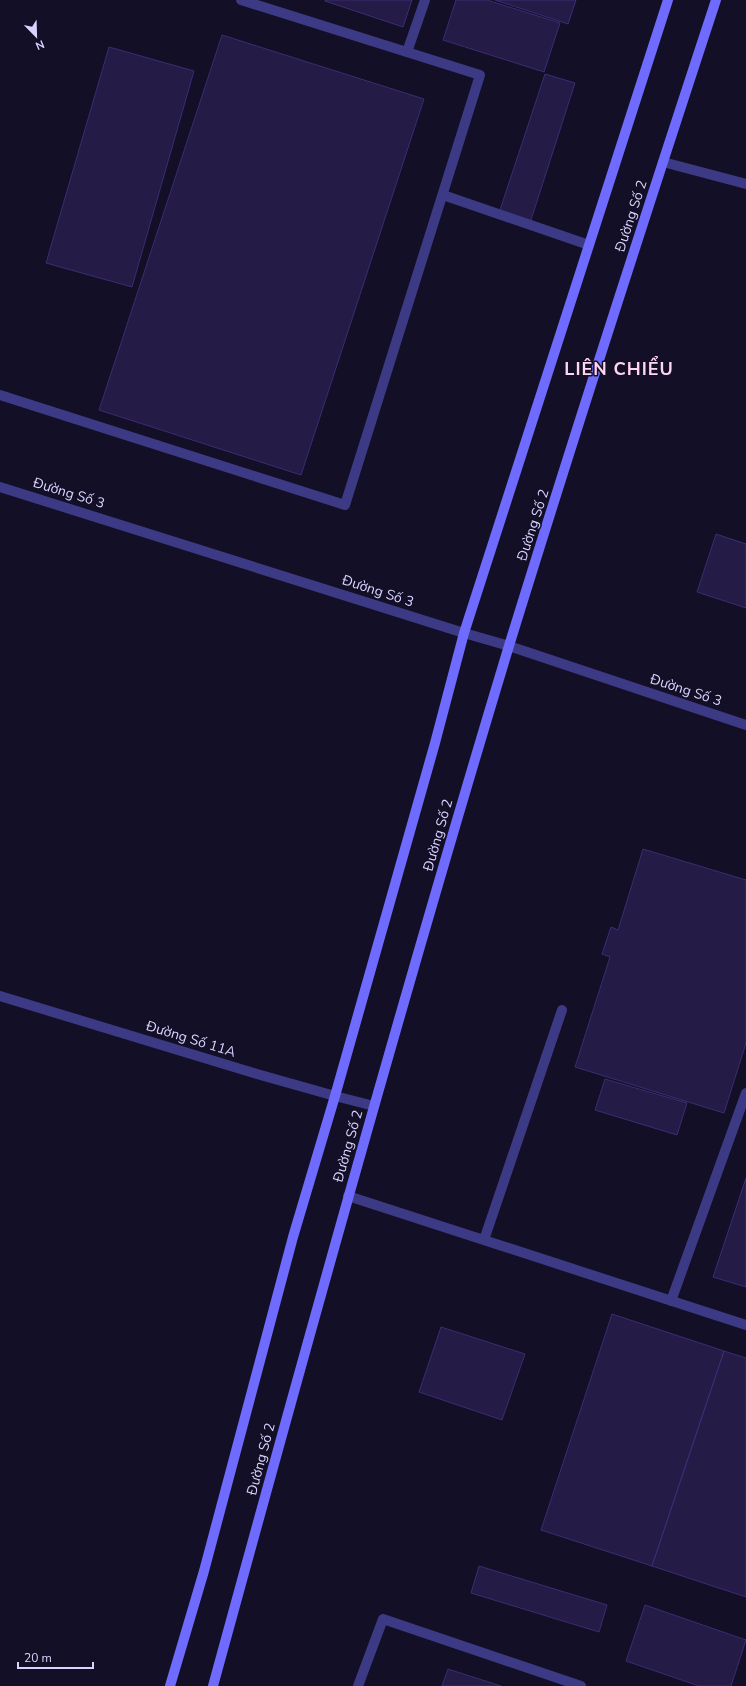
<svg xmlns="http://www.w3.org/2000/svg" width="746" height="1686" font-family="'Nunito Sans',sans-serif">
<rect width="100%" height="100%" fill="#130f26"/>
<path fill="#241b47" stroke="#3b2d73" d="M325,0H412L403,27L325,1Z
M456,0H487L560,23L544,72L443,40Z
M495,0H576L568,24Z
M222,35L424,99L301,475L99,410Z
M109,47L194,71L132,287L46,263Z
M545,74L575,83L530,223L499,213Z
M716,534L746,544V608L697,592Z
M643,849L746,880V1043L724,1113L575,1067L610,957L602,954L611,927L618,930Z
M605,1079L687,1103L677,1135L595,1110Z
M746,1178V1287L713,1277Z
M612,1314L724,1351L652,1566L541,1530Z
M441,1327L525,1354L502,1420L419,1392Z
M724,1351L746,1358V1597L652,1566Z
M479,1566L607,1605L599,1632L471,1593Z
M645,1605L746,1640L731,1686H699L626,1661Z
M448,1669L501,1686H442Z"/>
<g fill="none" stroke-linecap="round" stroke-linejoin="round">
<path stroke="#3d3a85" stroke-width="10" d="M407,52L425,0
M663,162L746,184
M443,195L589,245
M0,395L345,505L480,75L241,0
M0,996L257,1074L335,1096L374,1106
M348,1196L746,1325
M484,1240L562,1010
M671,1301L746,1093
M358,1686L383,1619L581,1686"/>
<path stroke="#3d3a85" stroke-width="10" d="M0,487L464,633L509,646L746,725"/>
<path stroke="#6f6bff" stroke-width="10" d="M170,1686L204,1571L293,1237L335,1096L435,743L464,633L668,0
M213,1686C308,1339 404,993 508,649C575,432 645,216 716,0"/>
</g>
<g text-anchor="middle" dominant-baseline="central" stroke-width="3" stroke-linejoin="round" paint-order="stroke">
<g font-size="14" fill="#d9d4ff" stroke="#130f26">
<text transform="translate(631 216) rotate(-72)">Đường Số 2</text>
<text transform="translate(69 493) rotate(17)">Đường Số 3</text>
<text transform="translate(533 525) rotate(-72)">Đường Số 2</text>
<text transform="translate(378 591) rotate(18)">Đường Số 3</text>
<text transform="translate(686 690) rotate(18)">Đường Số 3</text>
<text transform="translate(438 835) rotate(-74)">Đường Số 2</text>
<text transform="translate(191 1039) rotate(17)">Đường Số 11A</text>
<text transform="translate(348 1146) rotate(-74)">Đường Số 2</text>
<text transform="translate(261 1459) rotate(-75)">Đường Số 2</text>
</g>
<g font-size="18" font-weight="bold" letter-spacing="1" fill="#ffd6f0" stroke="#130f26">
<text x="619" y="369">LIÊN CHIỂU</text>
</g>
</g>
<g transform="translate(36 36) rotate(157)" stroke="#130f26" stroke-width="3" paint-order="stroke">
<path d="M0-3L7 15L0 10L-7 15Z" fill="#d9d4ff"/>
<text y="-6" font-size="11" font-weight="bold" text-anchor="middle" fill="#d9d4ff">N</text>
</g>
<path d="M18 1662v6h75v-6" fill="none" stroke="#d9d4ff" stroke-width="2"/>
<text x="24" y="1662" font-size="12" fill="#d9d4ff" stroke="#130f26" stroke-width="3" paint-order="stroke">20 m</text>
</svg>
